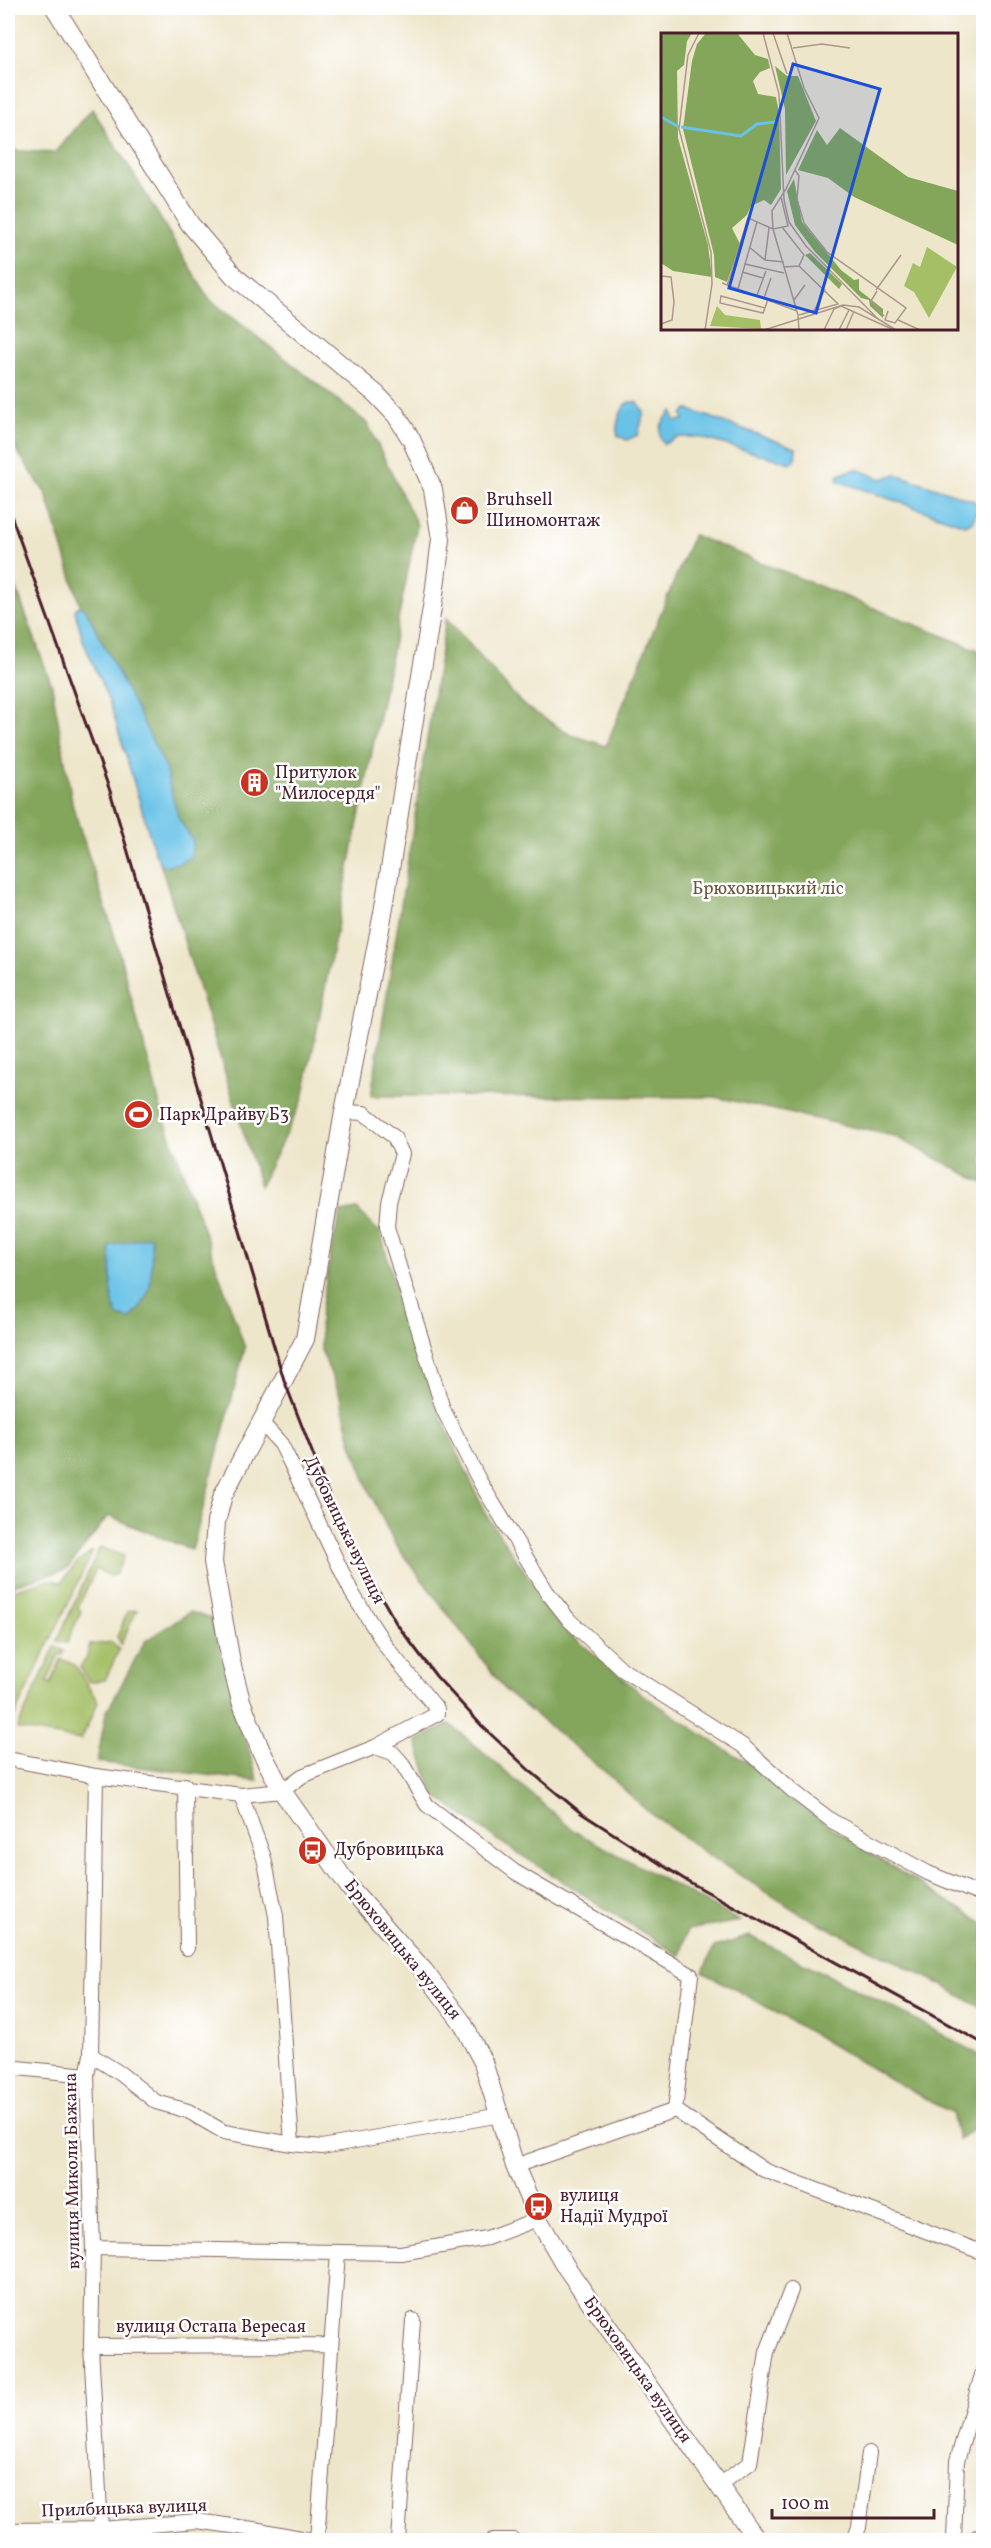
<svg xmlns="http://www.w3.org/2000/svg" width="991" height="2548" font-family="Vollkorn,serif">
<rect width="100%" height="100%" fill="#fff"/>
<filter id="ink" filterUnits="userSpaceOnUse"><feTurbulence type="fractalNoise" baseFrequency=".0167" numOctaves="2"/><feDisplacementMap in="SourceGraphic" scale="12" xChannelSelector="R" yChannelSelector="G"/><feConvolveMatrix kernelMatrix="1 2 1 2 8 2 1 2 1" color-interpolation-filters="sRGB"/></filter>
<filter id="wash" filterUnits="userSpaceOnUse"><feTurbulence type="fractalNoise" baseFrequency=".008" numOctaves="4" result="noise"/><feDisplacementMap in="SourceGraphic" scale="24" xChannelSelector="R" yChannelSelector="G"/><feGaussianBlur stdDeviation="1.35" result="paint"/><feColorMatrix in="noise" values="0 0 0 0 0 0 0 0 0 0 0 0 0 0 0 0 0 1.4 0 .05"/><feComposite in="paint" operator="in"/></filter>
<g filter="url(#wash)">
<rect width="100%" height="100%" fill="#eee6cb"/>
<path fill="#a4bf66" stroke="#776f48" stroke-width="1.5" d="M100,1547L124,1556L116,1574L111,1576L96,1569L78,1607L81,1611L67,1643L57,1641Z
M93,1551L11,1723L8,1725V1602L16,1589L48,1580L62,1582L75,1565Z
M137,1610L121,1644L117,1637L128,1611Z
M112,1642L119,1650L105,1680L89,1682L80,1667L86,1659L90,1645Z
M55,1647L64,1651L62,1655L59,1654L47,1682L51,1684L61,1659L75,1665L98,1702L81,1740L17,1729Z"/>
<path fill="#83a65b" stroke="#666243" stroke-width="1.5" d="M92,109L133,173L209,299L367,423L417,525L303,1099L260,1186L46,494L8,437V150L55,153Z
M693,535L983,652V1183L894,1136L715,1097L371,1096L446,618L523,705L569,734L606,746Z
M8,566L52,686L73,807L115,937L161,1109L245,1348L192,1550L108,1516L66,1570L16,1584L8,1593Z
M357,1209L381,1234L395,1286L432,1396L486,1515L565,1630L642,1694L724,1749L776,1778L790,1798L865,1850L983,1923V2009L940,1984L801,1914L708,1855L646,1810L603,1770L506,1691L395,1544L370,1493L352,1444L339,1393L321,1350L320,1317L332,1245L341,1212Z
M190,1612L211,1618L258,1781L97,1762L106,1713L145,1641Z
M450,1724L574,1831L740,1921L687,1930L680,1956L502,1843L434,1795L416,1741Z
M750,1936L905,2014L983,2057V2126L980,2125L958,2139L952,2113C867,2069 788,2016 703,1972L714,1947Z"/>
<path fill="#69c3e7" stroke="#5a7189" stroke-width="1.5" d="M629,402H637L644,412L638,435L627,440L618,436C615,426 620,408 629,402Z
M687,409L796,448L795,461L791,463L698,437H677L664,444C654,431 663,421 672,411L675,421L684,420L682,414Z
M856,469L882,479L896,474L983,504V513L976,514L972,522L965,525L838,481V475Z
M77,607H82L87,612L164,764L178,817L193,841L191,857L181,863L162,866L155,853L111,706L84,643L75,611Z
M151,1236C151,1270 157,1294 130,1319L118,1316L112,1300L110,1246Z"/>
</g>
<g filter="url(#ink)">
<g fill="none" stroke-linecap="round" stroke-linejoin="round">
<defs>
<path id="street" d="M344,1112L364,1113L394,1137L402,1154L389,1202L387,1227L443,1409L480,1482L547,1592L569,1620L623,1670L743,1746L793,1791L832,1821L928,1873L984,1896
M375,1747L393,1753L401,1762L427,1805L515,1872L691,1975L675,2110
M8,1759L96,1776L241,1795L282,1791L302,1776L375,1747L437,1714V1709L387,1648L352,1593L290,1462L281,1444L261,1422
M96,1776L91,2055L87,2075L93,2248L91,2346L101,2529
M185,1785L187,1948
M241,1795L264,1858L276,1916L292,2144
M91,2055L121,2074L156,2102L188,2111L224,2132L292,2144L322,2147L500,2115
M8,2067L87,2075
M515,2166L675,2110L764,2170L984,2253
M93,2248L401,2253L487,2238L538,2219
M91,2346L331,2345
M718,2485L750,2463L767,2352L791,2290
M8,2530L101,2529L197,2521L260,2530L312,2540
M317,2540L338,2253
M398,2540L413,2320
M493,2540H513
M854,2540L859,2527L869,2453
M954,2540L957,2461L984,2368
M972,2540L984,2533"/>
<path id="secondary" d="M55,8L190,224L234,276L376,394L396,415L411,439L433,489L441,539L434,595L383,913L344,1112L305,1339L223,1495L216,1522L213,1562L231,1662L241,1701L261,1751L282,1791L350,1888L424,1971L462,2022L483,2062L515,2166L538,2219L566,2267L757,2540"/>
</defs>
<use href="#street" stroke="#836563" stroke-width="16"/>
<use href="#secondary" stroke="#836563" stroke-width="20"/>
<use href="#street" stroke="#fff" stroke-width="14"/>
<use href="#secondary" stroke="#fff" stroke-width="18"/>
<path stroke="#4a1f2b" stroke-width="3" d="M8,507L110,791L284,1380L339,1521L396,1623L436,1676L482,1726L530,1771L581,1813L684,1879L984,2044"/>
</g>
</g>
<defs>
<symbol id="shop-disc" viewBox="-11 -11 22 22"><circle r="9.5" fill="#c8321e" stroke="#fff"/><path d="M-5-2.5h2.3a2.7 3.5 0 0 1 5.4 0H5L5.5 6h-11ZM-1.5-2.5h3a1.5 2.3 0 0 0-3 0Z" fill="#fff"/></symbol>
<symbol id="building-disc" viewBox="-11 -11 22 22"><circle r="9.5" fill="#c8321e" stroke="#fff"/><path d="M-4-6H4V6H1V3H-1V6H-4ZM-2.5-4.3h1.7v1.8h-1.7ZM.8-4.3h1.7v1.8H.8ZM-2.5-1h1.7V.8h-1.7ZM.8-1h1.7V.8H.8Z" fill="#fff"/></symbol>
<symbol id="stadium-disc" viewBox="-11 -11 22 22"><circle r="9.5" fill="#c8321e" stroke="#fff"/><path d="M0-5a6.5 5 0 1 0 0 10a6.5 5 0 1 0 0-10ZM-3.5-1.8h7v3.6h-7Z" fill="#fff"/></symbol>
<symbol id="bus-disc" viewBox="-11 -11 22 22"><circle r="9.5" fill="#c8321e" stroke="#fff"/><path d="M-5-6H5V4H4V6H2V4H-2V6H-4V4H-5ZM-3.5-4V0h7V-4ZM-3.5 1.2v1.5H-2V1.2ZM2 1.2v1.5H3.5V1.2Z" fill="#fff"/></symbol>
</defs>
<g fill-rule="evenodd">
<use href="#shop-disc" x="448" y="494" width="33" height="33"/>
<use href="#building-disc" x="238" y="766" width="33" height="33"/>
<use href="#stadium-disc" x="122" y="1098" width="33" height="33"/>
<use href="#bus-disc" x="296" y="1834" width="33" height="33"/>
<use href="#bus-disc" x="522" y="2190" width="33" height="33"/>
</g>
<g text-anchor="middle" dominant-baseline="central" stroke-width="5" stroke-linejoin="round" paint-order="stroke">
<g font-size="18" fill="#4a1f2b" stroke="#fff" text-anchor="start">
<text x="486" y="500">Bruhsell<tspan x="486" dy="21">Шиномонтаж</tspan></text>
<text x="275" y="773">Притулок<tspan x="275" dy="21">"Милосердя"</tspan></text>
<text x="159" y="1115">Парк Драйву Б3</text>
<text x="334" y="1850">Дубровицька</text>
<text x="560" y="2196">вулиця<tspan x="560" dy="21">Надії Мудрої</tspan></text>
</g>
<g font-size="18" fill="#6a5740" stroke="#fff">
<text x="768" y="889">Брюховицький ліс</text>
</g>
<g font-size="18" fill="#4a1f2b" stroke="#fff">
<text transform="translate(344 1530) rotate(64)">Дубовицька вулиця</text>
<text transform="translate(402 1950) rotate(51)">Брюховицька вулиця</text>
<text transform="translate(73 2171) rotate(-91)">вулиця Миколи Бажана</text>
<text x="211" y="2327">вулиця Остапа Вересая</text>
<text transform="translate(637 2370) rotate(55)">Брюховицька вулиця</text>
<text transform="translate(124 2509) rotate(-2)">Прилбицька вулиця</text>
</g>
</g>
<g transform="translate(661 33)">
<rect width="297" height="297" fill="#eee6cb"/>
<path d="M266,214L296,234L268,285L253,259L243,253L252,230L259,234ZM56,273L64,282L99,287L100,296L49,293Z" fill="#a4bf66"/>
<path d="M0,0H31L26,8L23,32L16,38L17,105L47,212L51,244L12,238L0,230ZM45,0H76L94,22L107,26L109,35L99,39L92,48L97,61L115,64L118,79L120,156L110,172L103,167L90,173L86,182L71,195L79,211L66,249L54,244L53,222L22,96L31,28L36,11ZM114,33L126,43H137L155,88L125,142L124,76ZM179,95L247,144L297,158V212L193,164L167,145L137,137L156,97L166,112ZM133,146L141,189L180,237L193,247L198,246V257L222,276V285L209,273L208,267L200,265L154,219L134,192L126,158ZM149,220L181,251L178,256L144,222Z" fill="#83a65b"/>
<path fill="none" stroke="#69c3e7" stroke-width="3" d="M0,84L18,94M20,94L80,103L96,91L114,89"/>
<path fill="none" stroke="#ac968b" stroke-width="1.5" d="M38,0L27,22L18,96L50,219L51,251L44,297M102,0L118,61L123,167L128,189L145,213L218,287M112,0L126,41M126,0L143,55L158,85L125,156L111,178L112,196L137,282L138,297M132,15L161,11L189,15M134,137L138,143L136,166L143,190L166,219L245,275L234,290L224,287L227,278M121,194L143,222L138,233M88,214L104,227L123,229M104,227L108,195M84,231L123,240M123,234L138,233L177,271L138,282M81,239L102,245M0,243L10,244L13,269L11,287L0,291M61,250L136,278M66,253L87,185L112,196L127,193L120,164M77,256L96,189M215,257L240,222M216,258L210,268L223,283M96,262L105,238M103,265L110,245M133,267L144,252M104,275L60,263L59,270L102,280L104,275L107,266M152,280L164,256M237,287L259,297M103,297L182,272L198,274L235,297M163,297L173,276L180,273L233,297M178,297L188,277M185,297L193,278"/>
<path fill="#1d4ed8" fill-opacity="0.15" stroke="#1d4ed8" stroke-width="3" d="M132,31L219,56L155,280L68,255Z"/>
<rect width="297" height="297" fill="none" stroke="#4a1f2b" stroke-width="3"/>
</g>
<rect width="991" height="2548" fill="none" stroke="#fff" stroke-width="30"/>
<path d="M772 2509v9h162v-9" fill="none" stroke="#4a1f2b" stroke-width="3"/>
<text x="781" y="2509" font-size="18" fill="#4a1f2b" stroke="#ffffff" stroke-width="4.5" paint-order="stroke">100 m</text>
</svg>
